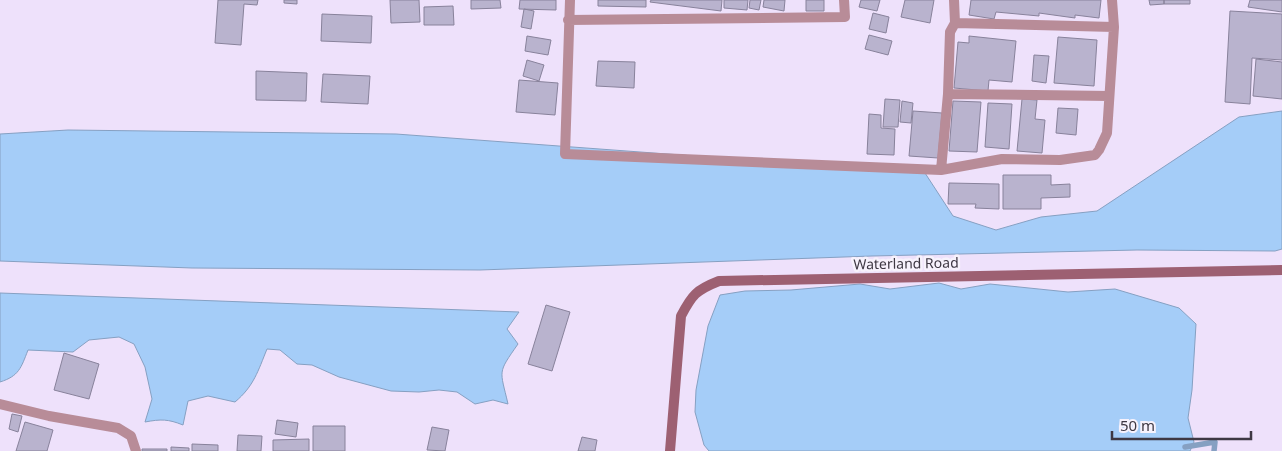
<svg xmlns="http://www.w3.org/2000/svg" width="1282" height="451" font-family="'Noto Sans',sans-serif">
<rect width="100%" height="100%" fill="#eee1fb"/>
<path fill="#a5cdf8" stroke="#86a0c2" d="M1282,111V249L1275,251L1137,250L872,256L480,270L192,268L0,261V134L68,130L396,134L925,173L953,216L996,230L1041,217L1097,211L1239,117Z
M939,283L961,289L990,284L1068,292L1115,289L1179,308L1196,324L1192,390L1188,418L1194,442L1190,451H709L704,445L695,412L696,390L708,326L720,295L745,291L791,290L860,284L890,289Z
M0,293L519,312L507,329L518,344C497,374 500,369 508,404L493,400L475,404L457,392L439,390L419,392L391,391L339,377L312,365L297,364L280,350L267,349C258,371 254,386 235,402L208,396L188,401L183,425C168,419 161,419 145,422L152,399L145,367L134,344L119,337L89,340L73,352L28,350C21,368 19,376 0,382Z"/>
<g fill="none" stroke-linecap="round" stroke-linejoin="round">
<path stroke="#86a0c2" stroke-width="5.5" d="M1185,447L1215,442L1214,451"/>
</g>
<path fill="#b9b3ce" stroke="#88829b" d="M218,0H258L257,5L244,4L241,45L215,43Z
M284,0H297V4L284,3Z
M390,0H419L420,22L391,23Z
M471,0H500L501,8L471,9Z
M520,0H556V10L519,9Z
M598,0H646V7L598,6Z
M651,0H722L721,11L650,2Z
M724,0H748L747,10L724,8Z
M750,0H761L759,10L749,8Z
M764,0H785L784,11L763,7Z
M806,0H824V11H806Z
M861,0H880L877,11L859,7Z
M905,0H934L930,23L901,17Z
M971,0H1101L1099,18L1075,15V18L1039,13V16L996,12L994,19L969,15Z
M1149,0H1164V4L1150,5Z
M1164,0H1190V4H1164Z
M1250,0H1282V12L1248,7Z
M453,6L454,25H424V7Z
M524,9L534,11L531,29L521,27Z
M1230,11L1282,14V60L1252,58L1250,104L1225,102Z
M873,13L889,17L886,33L869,29Z
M322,14L372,16L371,43L321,41Z
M869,35L892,41L888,55L865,49Z
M527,36L551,40L548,55L525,51Z
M969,36L1016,41L1012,82L989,80L988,91L954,88L958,42L969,43Z
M1058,37L1097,40L1094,86L1054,83Z
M1034,55L1049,56L1046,83L1032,81Z
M1256,59L1282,62V99L1253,96Z
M527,60L544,65L539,81L523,76Z
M598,61L635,62L634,88L596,86Z
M256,71L307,73L306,101L256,100Z
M323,74L370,76L368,104L321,102Z
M519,80L558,83L555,115L516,112Z
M885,99L900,100L898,127H883Z
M1022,99L1037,100L1035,119L1045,120L1042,153L1017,151Z
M902,101L913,103L911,123L900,122Z
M953,101L981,102L977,152L949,151Z
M988,103L1012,104L1009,149L985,147Z
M1058,108L1078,109L1076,135L1056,133Z
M913,111L942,113L938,158L909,156Z
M869,114L881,115V128L895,129L894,155L867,154Z
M1003,175H1051V185L1070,184V197L1041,198V209H1003Z
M949,183L999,184V209L975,208L976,204H948Z
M546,305L570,312L552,371L528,364Z
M64,353L99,364L89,399L54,390Z
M12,414L22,416L18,432L9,429Z
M277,420L298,423L296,437L275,434Z
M25,422L53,430L47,451H16Z
M313,426H345V451H313Z
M432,427L449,430L445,451L427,450Z
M238,435L262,436L261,451H237Z
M582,437L597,440L595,451H578Z
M309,439V451H273V440Z
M192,444L218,445V451H192Z
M171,447L189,448V451H171Z
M142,449H167V451H142Z"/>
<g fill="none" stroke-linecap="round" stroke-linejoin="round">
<path stroke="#b88c98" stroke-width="10" d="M570,0L565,154L941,170
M954,0L955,23L950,32L948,94L941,170L1002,159L1060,160L1095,155L1099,150L1107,133L1114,27L1112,0
M568,20L845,17L844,0
M955,23L1114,27
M948,94L1109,96
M0,404L49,416L118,428L131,436L136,451"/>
<path stroke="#9d6072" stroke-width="10" d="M670,451L681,316C692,295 696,290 719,281L1282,270"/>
</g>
<g text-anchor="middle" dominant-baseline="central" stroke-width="5" stroke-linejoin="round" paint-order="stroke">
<g font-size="14" fill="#3e3843" stroke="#f7f2fc">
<text transform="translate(906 263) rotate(-1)">Waterland Road</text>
</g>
</g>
<path d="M1112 431v8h139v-8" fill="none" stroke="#3e3843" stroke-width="2.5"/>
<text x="1120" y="431" font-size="15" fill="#3e3843" stroke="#f7f2fc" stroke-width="4" paint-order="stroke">50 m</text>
</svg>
